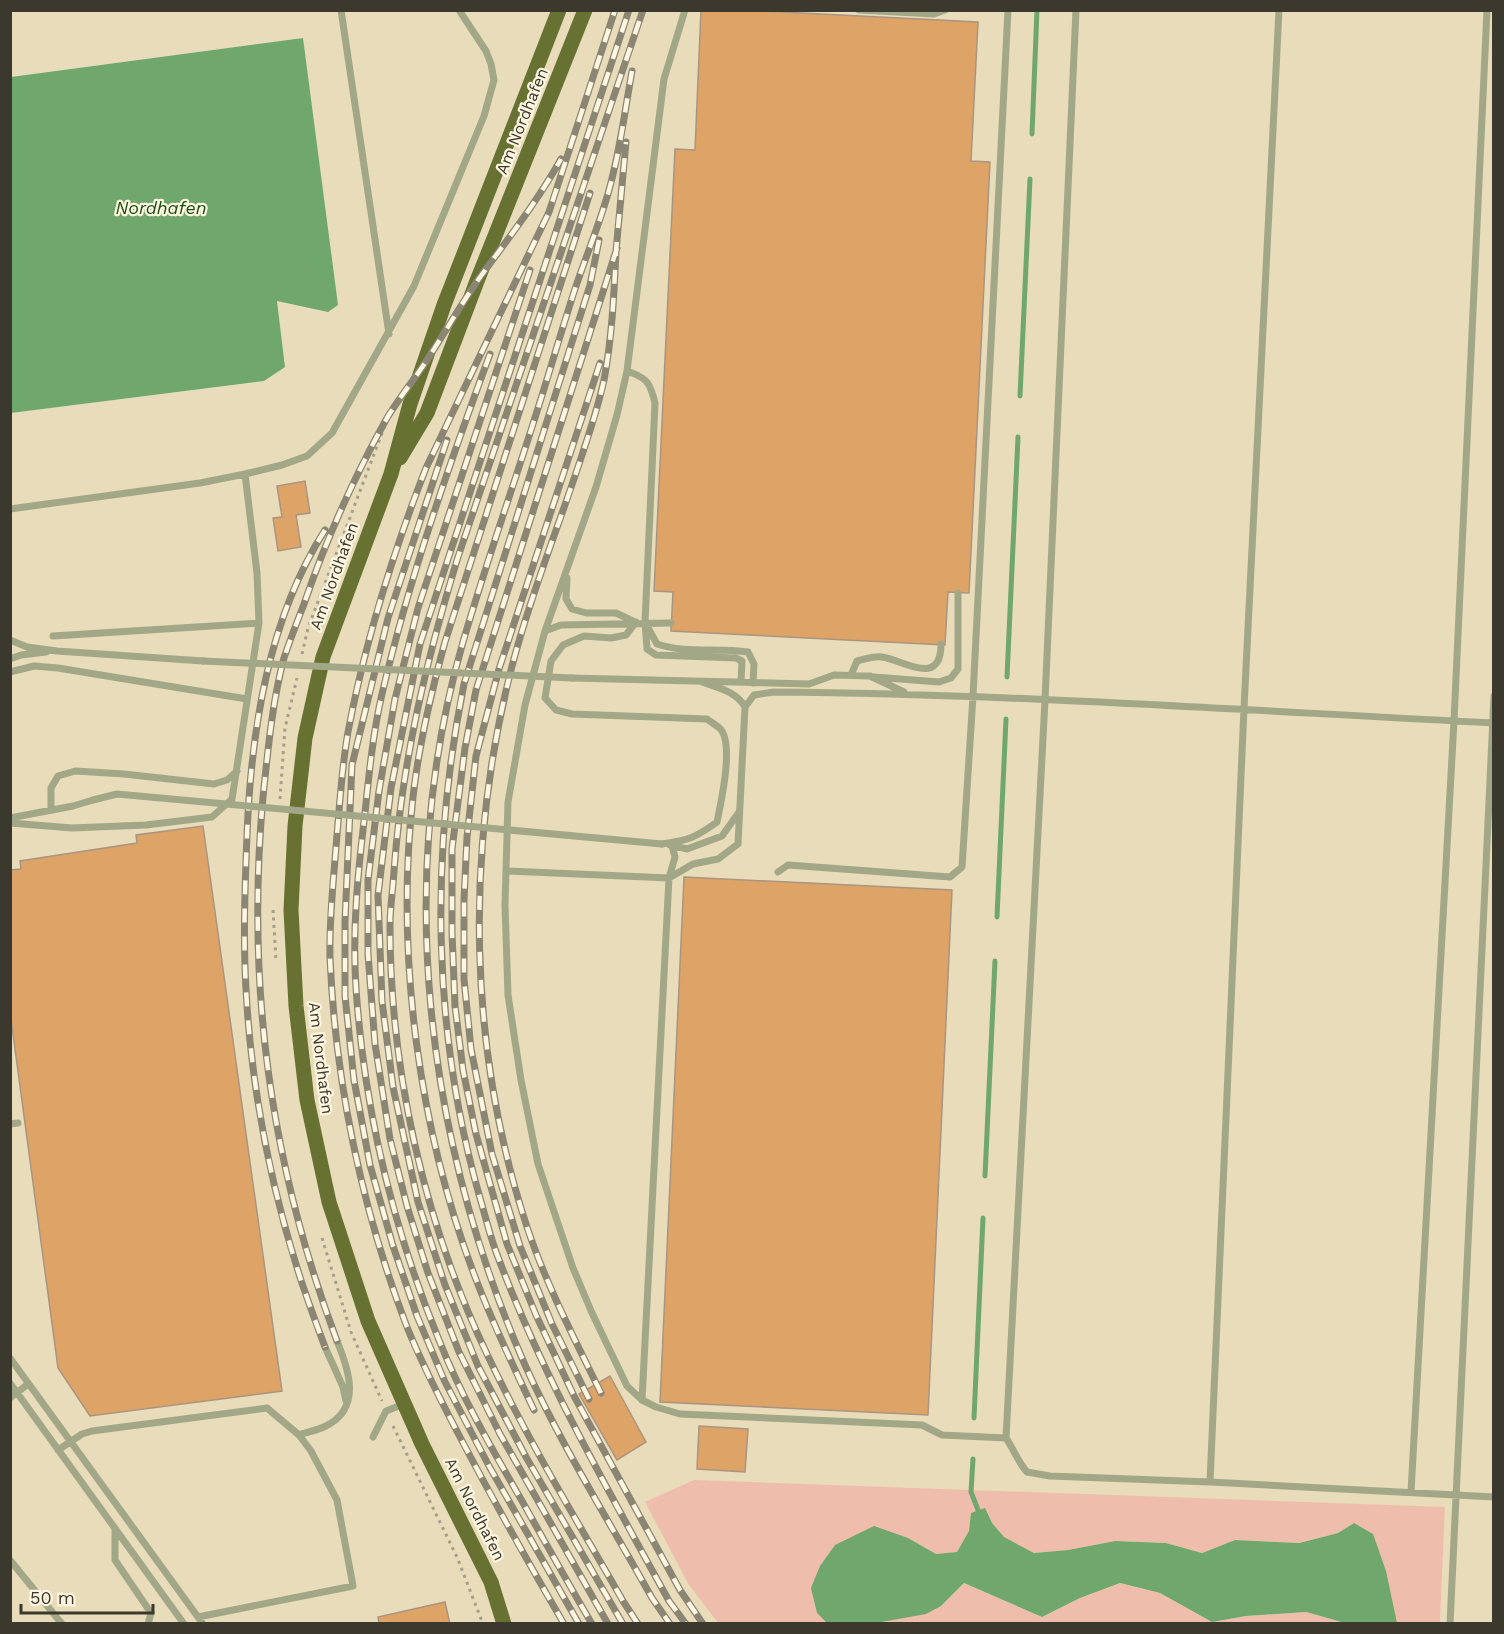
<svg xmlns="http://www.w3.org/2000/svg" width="1504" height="1634" font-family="'Work Sans',sans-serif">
<rect width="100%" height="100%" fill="#f2e9cd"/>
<path fill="#e8dcba" d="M11,11H1493V1623H1440L1445,1507L689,1585L718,1623H11L10,413L264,381L285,367L277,300L328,312L303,38L11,77Z"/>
<path fill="#efbdac" d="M694,1480L1445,1507L1440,1623H1396L1354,1523L1338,1533L1298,1543L1235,1540L1202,1553L1166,1543L1115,1541L1068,1550L1034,1553L1004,1537L992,1523L971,1513L969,1531L957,1552L936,1554L908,1538L817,1613L828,1623H718L689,1585L645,1502Z
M964,1583L1042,1617L1080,1598L1120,1583L1160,1593L1212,1622L1246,1616L1306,1612L1345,1623L876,1624L941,1606Z"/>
<path fill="#70a76c" d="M303,38L338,305L328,312L277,301L285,367L264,381L11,413V77Z
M985,1508L992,1523L1004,1537L1034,1553L1068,1550L1115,1541L1166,1543L1202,1553L1235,1540L1299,1543L1338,1533L1354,1523L1373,1534L1386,1571L1397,1623H1345L1306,1612L1246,1616L1212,1622L1160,1593L1120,1583L1080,1598L1042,1617L964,1583L941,1606L926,1614L876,1623L828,1624L817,1613L811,1588L820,1566L835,1545L874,1526L908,1538L936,1554L957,1552L969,1531L971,1513Z"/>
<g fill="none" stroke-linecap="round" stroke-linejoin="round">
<path stroke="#70a76c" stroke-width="5" d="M1032,134L1037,10
M1020,396L1030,179
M1007,677L1018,437
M997,917L1006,719
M985,1176L995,961
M974,1418L983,1218
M973,1459L971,1492L978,1510"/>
</g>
<path fill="#dea367" stroke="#aa9581" stroke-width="1.5" d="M701,10H740L978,22L971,161L990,162L969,593L948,592L945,645L671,631L673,592L654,591L675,149L695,150Z
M305,481L310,513L296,515L301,547L278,551L273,518L282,517L277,486Z
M203,826L282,1391L90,1416L58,1368L10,1012V870L21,869L20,861L137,843L136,835Z
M684,877L952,890L928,1415L660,1402Z
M610,1376L646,1442L617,1460L579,1394Z
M699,1426L748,1429L745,1472L697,1469Z
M445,1602L450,1624H379L378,1617Z"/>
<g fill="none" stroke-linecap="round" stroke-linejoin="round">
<path stroke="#a69f8a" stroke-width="3" stroke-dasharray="3 4.5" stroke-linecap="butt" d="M302,654L308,628L387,420
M280,799L285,728L297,678
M273,910L276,960
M322,1238L351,1332L382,1401
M393,1426L457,1557L483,1624"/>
<path stroke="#a2a887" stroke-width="7" d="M341,10L389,334
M685,10L664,79L627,371L617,415L596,487L545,631L525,705L508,802L505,905L508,995L521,1080L538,1164L573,1268L592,1313L627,1386L642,1400L656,1407L680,1414L922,1425L942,1435L1006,1438
M859,10L934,14L945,10
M1076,10L1045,700L1006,1438C1014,1450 1018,1462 1027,1472L1050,1476L1210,1482L1494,1497
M627,371C647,378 650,382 655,403L645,622L647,649L656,655L736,658L742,661L741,682
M10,509L200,483L245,474L282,465L307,456L332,433L414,286L484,116L494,80L491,64L486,51L459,10
M567,578L566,599L572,609L586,613H616L633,621
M636,622L626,635L611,638L584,636L563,645L551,661L545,698L556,710L572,714L707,719C712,723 720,727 722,731C733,749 721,802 717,822C695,838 689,840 662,844
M647,626L657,644C686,654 718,647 748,652L754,664L753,683
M545,631L561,625L671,623
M53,636L259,623
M10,640L27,647L57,651L203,661
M10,659L21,655L46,652
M10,672L34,666L58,668L247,699
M851,675L857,661C865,659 874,656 882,657C904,660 941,688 941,644
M874,677L939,682L951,678L958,669V593
M572,678L809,684L834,675L870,676L904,692
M745,707L754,695L774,692C1014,694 1254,711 1494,723
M51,809V788L58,776L75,771L124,774L214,784L227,780L237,771
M10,818L73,806L93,800
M10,823L72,828L146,825L212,817L232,799L259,623L257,573L245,474
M670,845L687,849L722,836L739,812
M506,871L669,878L693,864L718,859L738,844L745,707C736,691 718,688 702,682
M778,872L788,865L950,877L962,867L973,696L1008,10
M10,1124L18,1123
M325,1347L343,1387L346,1401
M10,1358L203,1624
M10,1383L184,1624
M10,1398L28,1384
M642,1400L669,878L675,857L672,846
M299,1435C308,1432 318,1430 326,1426C362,1408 349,1370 337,1341
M373,1437L386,1411L404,1404
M58,1450L82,1434L92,1431L267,1408L299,1435L311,1451L337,1500L353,1586L198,1617
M1210,1482L1244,708L1279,10
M1411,1492L1454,721L1487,10
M115,1529V1560L151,1613L148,1624
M10,1560L62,1624
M1450,1624L1494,696"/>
<path stroke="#677132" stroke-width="15" d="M400,458L427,413L477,281L585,10
M504,1624L491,1582L422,1444L368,1321L329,1202L307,1100L296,1006L291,910L295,826L305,738L323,657L391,474L410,404L444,305L559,10"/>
<defs>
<path id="rail" d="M632,71C625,110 620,151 609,190C600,223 586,256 575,289C560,335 547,381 532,427C509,499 484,570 463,642C394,881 426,1139 525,1365C561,1445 609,1521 652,1598L670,1624
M599,240L590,285L464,684C430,853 432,1031 480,1198C485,1215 489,1232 495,1249C540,1372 606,1486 669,1601L686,1624
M617,248L476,690L465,748L452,849V933L455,1006L463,1070L476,1134L507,1244L536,1315L574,1396L680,1590L703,1624
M530,270L418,608L395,699L379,791L368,880V954L375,1044L390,1139L407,1206L428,1273L459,1352L500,1434L608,1624
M490,354C449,465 409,579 382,694C373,733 369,774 365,813C358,871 352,930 356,988C364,1108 393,1228 439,1340C461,1396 492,1449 522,1501C545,1542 568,1583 592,1624
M447,440L388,618L352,765L345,921V996L354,1080L370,1165L393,1246L417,1316L445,1382L489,1466L579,1624
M325,530C268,619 251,731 247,835C245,886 243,938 246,989C251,1085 270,1183 299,1274C307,1299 316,1323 325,1347
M337,1341C270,1163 246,986 263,797C268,750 272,703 284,658C290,640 297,622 304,604C326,540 354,477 387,418C399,398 414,380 427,360C444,334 460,306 478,280C507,240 537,202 561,159
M601,1393C574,1338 546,1284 527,1227C468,1048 465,852 511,670C528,604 554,538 576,473C586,443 597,412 604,380C612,338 614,294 616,251C619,215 623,178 626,142
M589,1399L552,1324L520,1246L492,1154L471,1049L464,979V900L467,837L476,756L499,669L600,363
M534,1410C514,1368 494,1326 477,1282C419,1133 395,956 413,797C419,744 431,693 445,642L590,193
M564,1624C528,1562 493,1500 460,1437C441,1401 422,1364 407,1327C362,1210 335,1082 330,957C329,917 334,875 337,835C340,800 342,766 348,732C365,642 393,553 426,468L549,212L615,10
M623,1624L526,1457L478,1366L445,1285L418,1202L393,1087L382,1001L378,895L391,788L420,644L629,10
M638,1624L623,1601C576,1519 527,1439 487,1354C424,1222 390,1071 390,926C390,907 393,889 394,871C402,762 426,661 458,557L643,10"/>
</defs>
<use href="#rail" stroke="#8b8573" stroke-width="7"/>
<use href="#rail" stroke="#fef6e0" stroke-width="4.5" stroke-dasharray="14" stroke-linecap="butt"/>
<path stroke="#a2a887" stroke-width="7" d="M203,661L572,678
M93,800L117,794L662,844"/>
</g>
<g text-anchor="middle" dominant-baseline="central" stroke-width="4.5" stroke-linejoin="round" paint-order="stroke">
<g font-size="16" fill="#3b382d" stroke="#fef6e0">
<text transform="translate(522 121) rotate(-68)">Am Nordhafen</text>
<text transform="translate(334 576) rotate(-70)">Am Nordhafen</text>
<text transform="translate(321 1058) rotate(83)">Am Nordhafen</text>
<text transform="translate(475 1509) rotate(63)">Am Nordhafen</text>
</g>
<g font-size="18" font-style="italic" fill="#154e13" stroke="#fef6e0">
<text x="161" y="207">Nordhafen</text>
</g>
</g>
<rect width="1504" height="1634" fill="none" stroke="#3b382d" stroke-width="24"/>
<path d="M21 1604v9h132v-9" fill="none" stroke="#3b382d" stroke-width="3"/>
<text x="30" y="1604" font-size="18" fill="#3b382d" stroke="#fef6e0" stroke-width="4.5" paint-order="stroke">50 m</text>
</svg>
